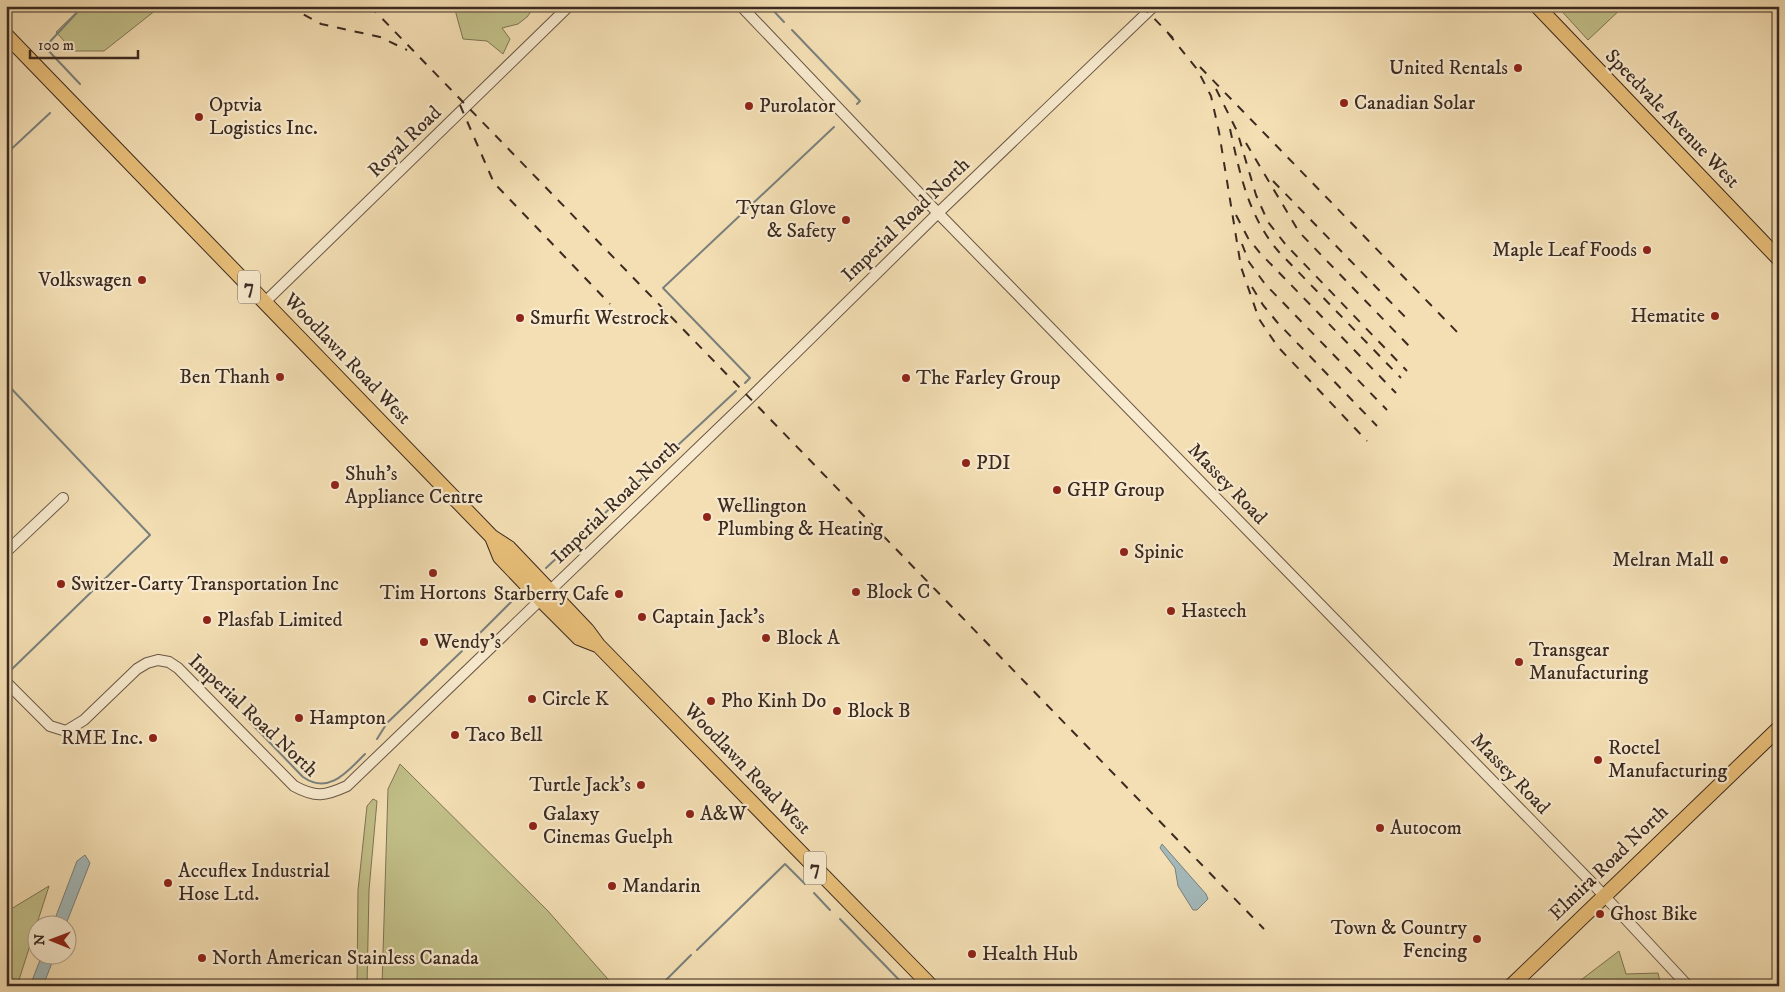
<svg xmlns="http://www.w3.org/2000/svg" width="1785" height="992" font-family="'IM FELL DW Pica',serif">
<rect width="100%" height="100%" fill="#f4dfb4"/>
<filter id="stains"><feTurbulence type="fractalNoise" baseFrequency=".004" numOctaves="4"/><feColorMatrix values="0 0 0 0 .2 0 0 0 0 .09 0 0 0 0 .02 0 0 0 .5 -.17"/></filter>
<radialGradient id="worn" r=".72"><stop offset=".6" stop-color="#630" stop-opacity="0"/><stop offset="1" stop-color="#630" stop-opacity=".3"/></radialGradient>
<path fill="#c2c089" stroke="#7e7555" d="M83,6H161L104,51H73L56,32Z
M454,6H535L527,17L518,24L502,28L510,39L503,54L487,41L463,39Z
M1557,6H1624L1588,40Z
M400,764L548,911L614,986H382L388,789Z
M373,799L377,801L369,890L367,986H357L358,890L367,806Z
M49,886L17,986H6V912Z
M1619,951L1626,974L1658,973L1661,986H1573Z"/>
<path fill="#a3b9ba" stroke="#79807d" d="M1162,844L1206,894L1208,899L1197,910H1193L1178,886L1175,868L1160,848Z
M85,855L90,863L66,924H53L77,861Z
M42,955H55L43,986H30Z"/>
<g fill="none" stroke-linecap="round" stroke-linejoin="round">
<path stroke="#79807d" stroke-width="2" d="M769,6L784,22
M792,30L860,101L857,104
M80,84L45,47L83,6
M6,154L50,113
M6,383L150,535L11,670
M745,383L750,378L663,288L834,127
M546,568L736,391
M479,634L515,598
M242,714L303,777C329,795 347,772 365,754
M377,739L387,723L462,651
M814,893L830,910
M840,919L905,986
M697,950L785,864L805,884
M660,986L691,955"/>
<defs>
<path id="minor" d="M741,6L938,213L1595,886L1688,986
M264,303L569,6
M6,552L63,498
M6,682L50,726L66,731L84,720L137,669L147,663L158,660L169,662L178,668L294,786C316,798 325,796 347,786L749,399L938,213L1154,6"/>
<path id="major" d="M1537,6L1779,259
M6,35L492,537L509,548L587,630L598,645L931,986
M492,537L500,557L540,599L579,638L597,645
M1511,986L1779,728"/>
</defs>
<use href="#minor" stroke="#695746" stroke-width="12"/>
<use href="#major" stroke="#3b2a21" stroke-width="16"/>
<use href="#minor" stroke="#f8eace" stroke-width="10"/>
<use href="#major" stroke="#eac07a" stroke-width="14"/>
<path stroke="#3b2a21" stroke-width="2" stroke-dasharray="9 9" stroke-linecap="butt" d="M288,6L321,24L380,37L407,50
M370,6L1264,929
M1142,6L1173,38
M1168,33L1197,69L1211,96L1219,132L1241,267L1259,319L1278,347L1367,441
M1200,67L1458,333
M1216,89L1237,131L1256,195L1268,222L1286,245L1407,371
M460,105L494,183L610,304
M1230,129C1240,174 1248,216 1279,252L1401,378
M1246,143L1299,232L1409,346
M1273,181L1409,321
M1236,215L1248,238L1260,253L1396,393
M1242,244L1249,262L1265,284L1387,410
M1252,287L1263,305L1277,322L1377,426"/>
</g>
<g fill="#8f2418" stroke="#f8eace" stroke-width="2">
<circle cx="1518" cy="68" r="5"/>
<circle cx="1344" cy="103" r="5"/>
<circle cx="749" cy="106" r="5"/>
<circle cx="199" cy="117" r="5"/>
<circle cx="846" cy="220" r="5"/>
<circle cx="1647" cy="250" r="5"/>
<circle cx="142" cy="280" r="5"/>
<circle cx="1715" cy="316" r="5"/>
<circle cx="520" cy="318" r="5"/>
<circle cx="280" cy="377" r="5"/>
<circle cx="906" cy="378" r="5"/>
<circle cx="966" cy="463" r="5"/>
<circle cx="335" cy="485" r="5"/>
<circle cx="1057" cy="490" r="5"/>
<circle cx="707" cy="517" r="5"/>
<circle cx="1124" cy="552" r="5"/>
<circle cx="1724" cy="560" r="5"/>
<circle cx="433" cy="573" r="5"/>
<circle cx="61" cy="584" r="5"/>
<circle cx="856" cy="592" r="5"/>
<circle cx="619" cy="594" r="5"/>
<circle cx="1171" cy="611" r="5"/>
<circle cx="642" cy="617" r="5"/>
<circle cx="207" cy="620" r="5"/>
<circle cx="766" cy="638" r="5"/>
<circle cx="424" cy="642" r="5"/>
<circle cx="1519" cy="662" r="5"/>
<circle cx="532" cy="699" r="5"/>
<circle cx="711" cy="701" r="5"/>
<circle cx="837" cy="711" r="5"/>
<circle cx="299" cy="718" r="5"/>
<circle cx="455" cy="735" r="5"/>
<circle cx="153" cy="738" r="5"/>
<circle cx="1598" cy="760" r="5"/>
<circle cx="641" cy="785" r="5"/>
<circle cx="690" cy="814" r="5"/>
<circle cx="533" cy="826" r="5"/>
<circle cx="1380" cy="828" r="5"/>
<circle cx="168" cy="883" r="5"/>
<circle cx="612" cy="886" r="5"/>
<circle cx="1600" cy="914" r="5"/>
<circle cx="1477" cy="939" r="5"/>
<circle cx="972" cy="954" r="5"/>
<circle cx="202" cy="958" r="5"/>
</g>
<g text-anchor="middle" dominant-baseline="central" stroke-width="4.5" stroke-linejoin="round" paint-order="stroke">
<g fill="#f8eace" stroke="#746455" stroke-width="1">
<rect x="238" y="270.5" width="22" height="33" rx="4"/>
<rect x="804" y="851.5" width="22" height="33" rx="4"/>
</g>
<g font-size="19" font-weight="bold" fill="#3b2a21">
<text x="249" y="287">7</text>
<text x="815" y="868">7</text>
</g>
<g font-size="20" fill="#3b2a21" stroke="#f8eace" text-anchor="start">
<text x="1508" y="68" text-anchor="end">United Rentals</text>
<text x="1354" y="103">Canadian Solar</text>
<text x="209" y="105">Optvia<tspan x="209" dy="23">Logistics Inc.</tspan></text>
<text x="759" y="106">Purolator</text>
<text x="836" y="208" text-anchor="end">Tytan Glove<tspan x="836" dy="23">&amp; Safety</tspan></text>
<text x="1637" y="250" text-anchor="end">Maple Leaf Foods</text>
<text x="132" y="280" text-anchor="end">Volkswagen</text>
<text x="1705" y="316" text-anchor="end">Hematite</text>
<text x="530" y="318">Smurfit Westrock</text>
<text x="270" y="377" text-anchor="end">Ben Thanh</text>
<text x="916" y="378">The Farley Group</text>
<text x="976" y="463">PDI</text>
<text x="345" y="474">Shuh's<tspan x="345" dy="23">Appliance Centre</tspan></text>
<text x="1067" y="490">GHP Group</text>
<text x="717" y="506">Wellington<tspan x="717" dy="23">Plumbing &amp; Heating</tspan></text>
<text x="1134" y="552">Spinic</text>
<text x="1714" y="560" text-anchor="end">Melran Mall</text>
<text x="71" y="584">Switzer-Carty Transportation Inc</text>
<text x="866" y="592">Block C</text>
<text x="433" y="593" text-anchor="middle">Tim Hortons</text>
<text x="609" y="594" text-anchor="end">Starberry Cafe</text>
<text x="1181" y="611">Hastech</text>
<text x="652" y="617">Captain Jack's</text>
<text x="217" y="620">Plasfab Limited</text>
<text x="776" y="638">Block A</text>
<text x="434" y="642">Wendy's</text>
<text x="1529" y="650">Transgear<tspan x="1529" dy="23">Manufacturing</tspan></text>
<text x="542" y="699">Circle K</text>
<text x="721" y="701">Pho Kinh Do</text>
<text x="847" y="711">Block B</text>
<text x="309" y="718">Hampton</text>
<text x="465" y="735">Taco Bell</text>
<text x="143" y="738" text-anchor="end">RME Inc.</text>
<text x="1608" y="748">Roctel<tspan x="1608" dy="23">Manufacturing</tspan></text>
<text x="631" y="785" text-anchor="end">Turtle Jack's</text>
<text x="543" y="814">Galaxy<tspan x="543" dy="23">Cinemas Guelph</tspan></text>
<text x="700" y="814">A&amp;W</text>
<text x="1390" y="828">Autocom</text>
<text x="178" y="871">Accuflex Industrial<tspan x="178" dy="23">Hose Ltd.</tspan></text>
<text x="622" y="886">Mandarin</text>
<text x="1610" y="914">Ghost Bike</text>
<text x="1467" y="928" text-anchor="end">Town &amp; Country<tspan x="1467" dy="23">Fencing</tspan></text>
<text x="982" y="954">Health Hub</text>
<text x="212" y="958">North American Stainless Canada</text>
</g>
<g font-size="20" fill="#3b2a21" stroke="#f8eace">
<text transform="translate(1672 119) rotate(46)">Speedvale Avenue West</text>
<text transform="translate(405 142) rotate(-44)">Royal Road</text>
<text transform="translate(906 220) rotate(-44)">Imperial Road North</text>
<text transform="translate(347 359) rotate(46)">Woodlawn Road West</text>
<text transform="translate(1227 484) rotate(46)">Massey Road</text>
<text transform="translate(616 502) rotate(-44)">Imperial Road North</text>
<text transform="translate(253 716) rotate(43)">Imperial Road North</text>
<text transform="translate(747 769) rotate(46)">Woodlawn Road West</text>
<text transform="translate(1510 774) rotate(46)">Massey Road</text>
<text transform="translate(1609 863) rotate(-44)">Elmira Road North</text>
</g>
</g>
<rect width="1785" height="992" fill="none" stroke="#f4dfb4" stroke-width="25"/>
<rect x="8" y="8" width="1770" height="977" fill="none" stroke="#3b2a21" stroke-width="2.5"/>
<rect x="12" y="12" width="1760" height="967" fill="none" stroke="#3b2a21"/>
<g transform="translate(52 940) rotate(271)"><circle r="24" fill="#f8eace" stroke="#ac9d89"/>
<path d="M0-4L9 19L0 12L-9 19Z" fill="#8f2418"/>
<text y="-8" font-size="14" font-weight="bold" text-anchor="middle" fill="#3b2a21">N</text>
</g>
<path d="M30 50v8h108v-8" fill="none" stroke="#3b2a21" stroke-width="2.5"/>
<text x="38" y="50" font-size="15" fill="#3b2a21" stroke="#f8eace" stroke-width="4" paint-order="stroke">100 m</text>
<rect width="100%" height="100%" filter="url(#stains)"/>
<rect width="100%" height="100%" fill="url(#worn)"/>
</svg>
